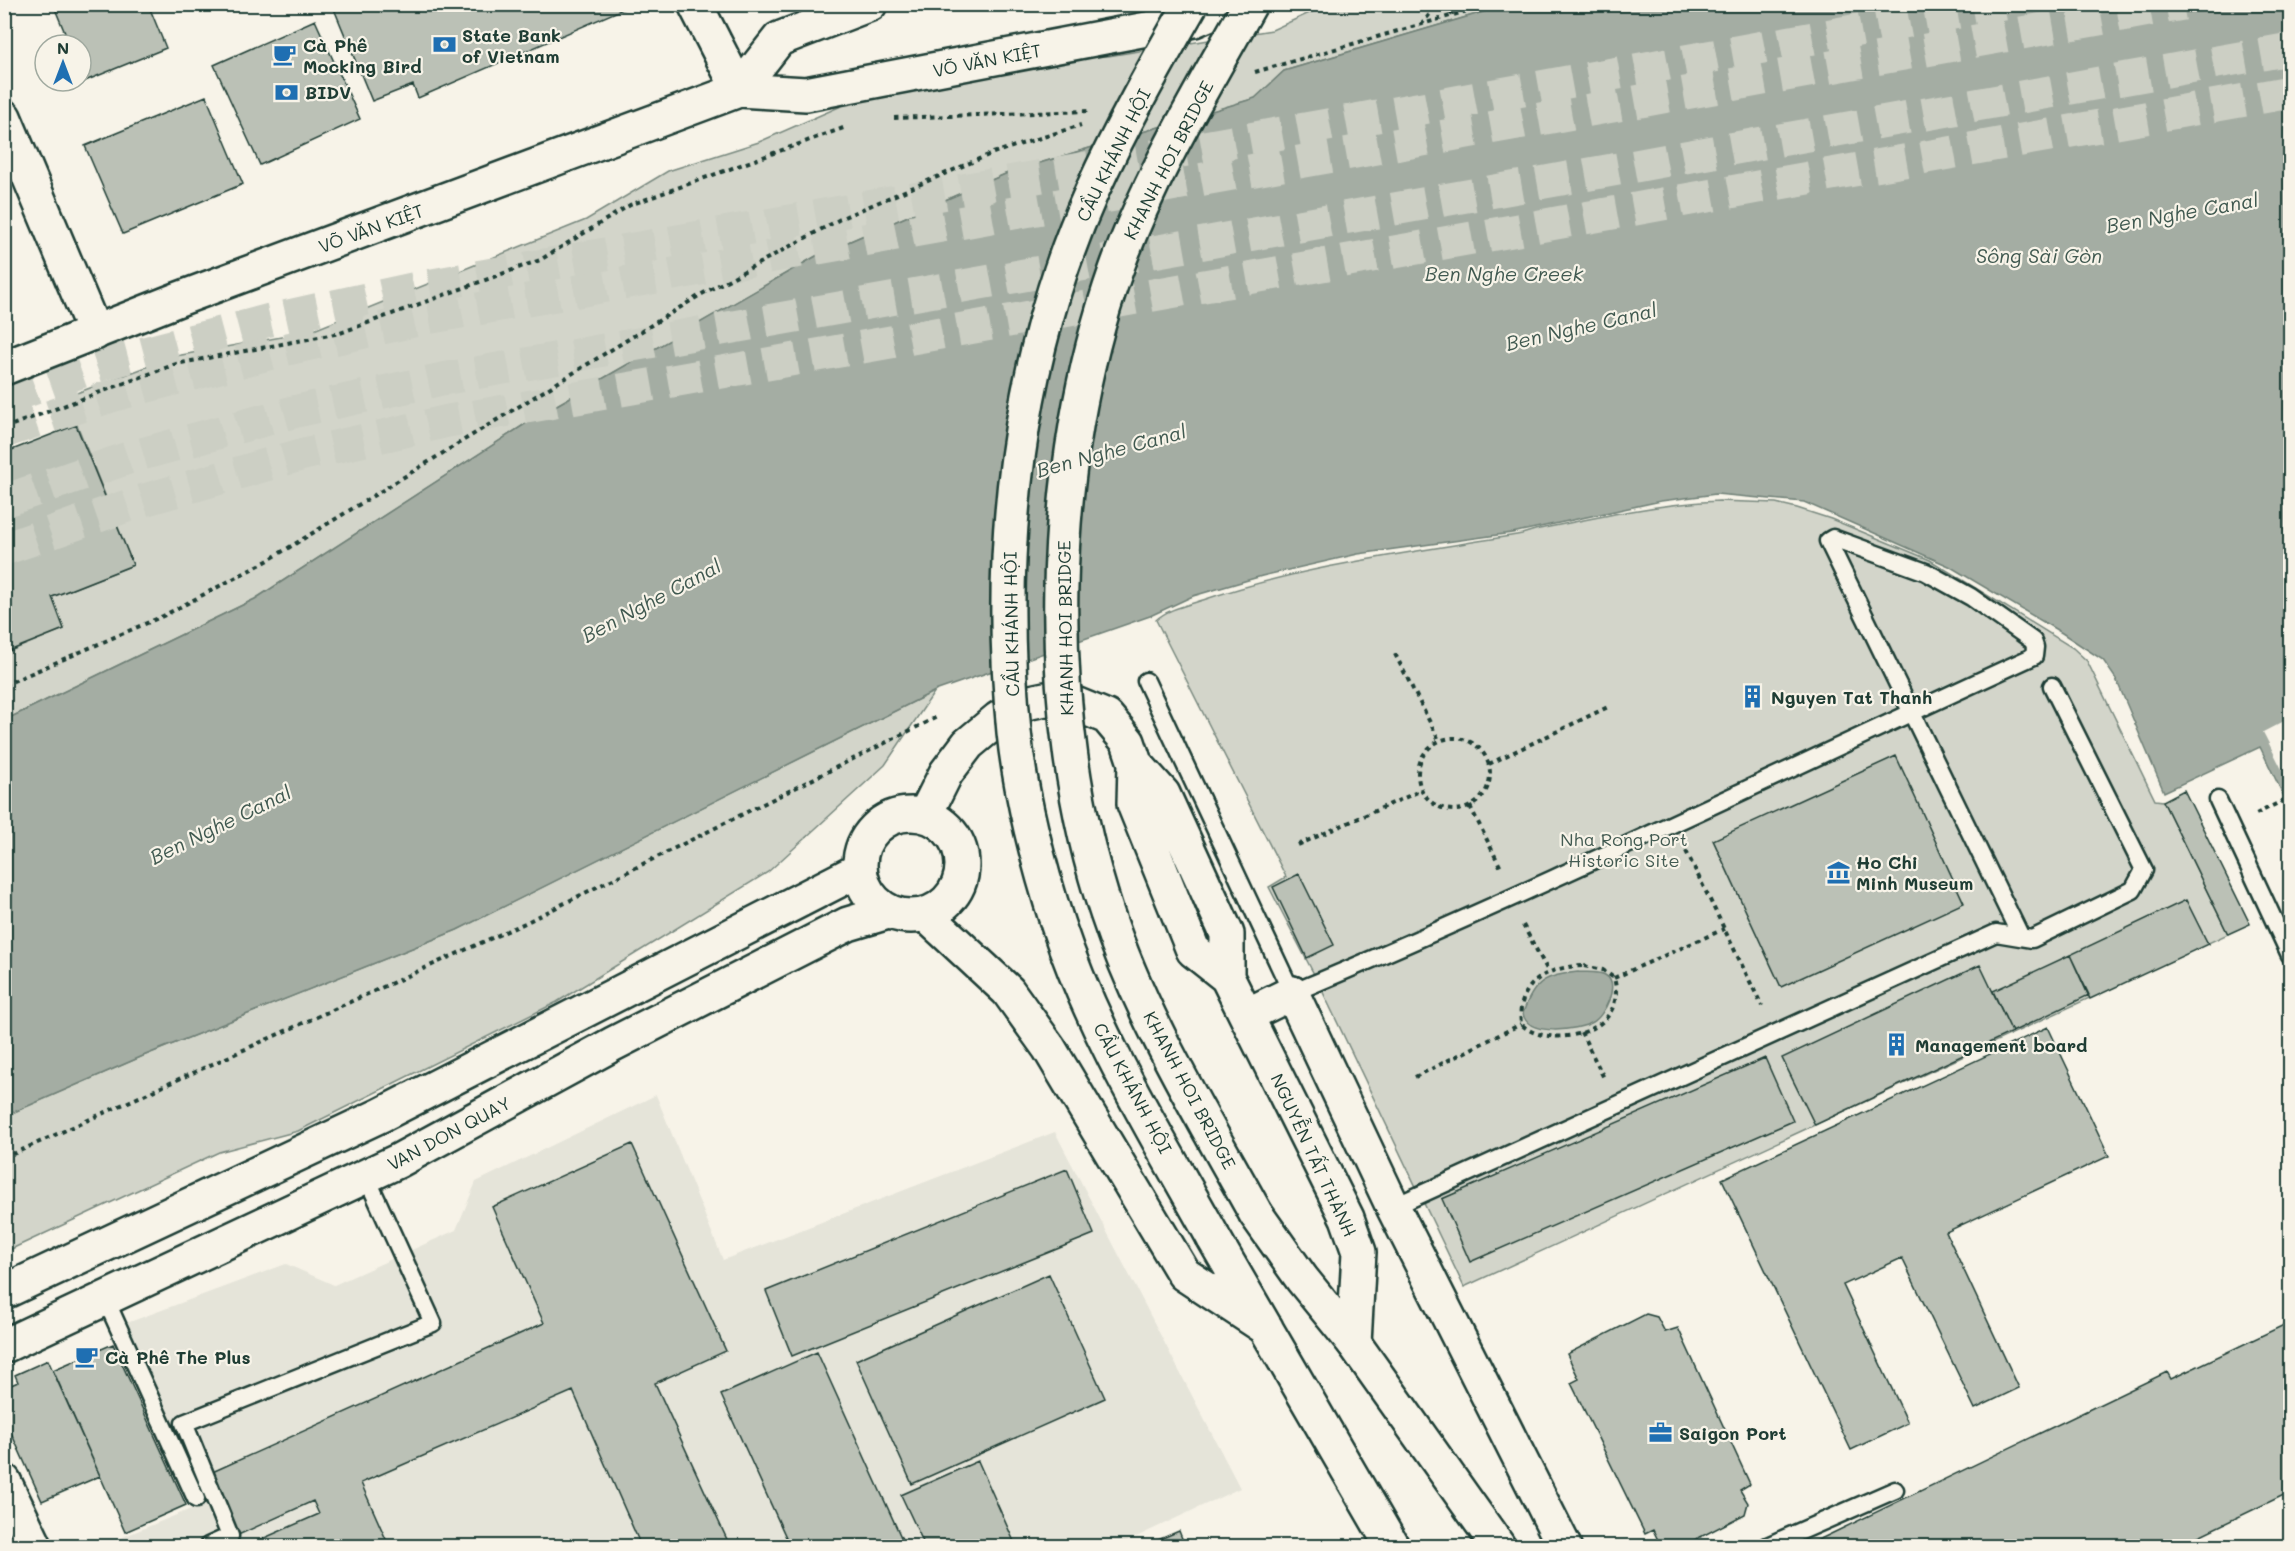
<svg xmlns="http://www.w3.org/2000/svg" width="2295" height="1551" font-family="Mali,sans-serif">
<rect width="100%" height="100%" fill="#f7f3e8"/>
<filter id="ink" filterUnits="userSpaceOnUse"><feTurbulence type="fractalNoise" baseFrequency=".0167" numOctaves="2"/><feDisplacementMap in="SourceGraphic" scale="12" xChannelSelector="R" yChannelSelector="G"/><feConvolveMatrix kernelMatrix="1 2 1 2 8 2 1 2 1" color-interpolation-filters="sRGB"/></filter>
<g filter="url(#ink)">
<path fill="#e5e4d9" d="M656,1095L723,1260L1055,1132L1240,1488L1117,1546H101L208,1502L127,1323L286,1264L334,1285L456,1230L476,1182Z"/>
<path fill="#d3d5ca" stroke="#79897f" stroke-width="1.5" d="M1327,5H1507L1284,71L1256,98L1010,172L818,255L536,417L255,599L5,720V653L64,629L52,597L133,565L66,397L176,356L309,332L586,220L668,171L759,142L848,103L914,87L1083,55L1108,56L1272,30Z
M1719,501L1776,503L1797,508L1831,519L1930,560L2073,648L2087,661L2155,800L2163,801L2228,934L1464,1287L1318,982L1269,887L1286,877L1156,620C1167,609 1188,605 1203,600C1305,565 1415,552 1522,534L1535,530C1597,517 1656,504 1719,501Z
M935,691L885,765L768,872L557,1002L298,1131L219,1152L5,1252L4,1116L143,1056L457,930Z"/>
<path fill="#a4ada3" stroke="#6f8077" stroke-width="1.5" d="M1507,5H2290V809L2260,747L2164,792L2116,679L2103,660L2062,633L1949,566L1804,502L1716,494L1661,501L1512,533L1358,554L1262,576L1193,596L1150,616L935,691L457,930L143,1056L5,1116V720L255,599L536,417L818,255L1010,172L1255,98L1284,71Z
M1578,972C1586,973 1598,971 1605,975C1621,984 1604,1016 1593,1022C1577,1031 1526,1037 1523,1013C1534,981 1545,975 1578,972Z"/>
<path fill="#f7f3e8" d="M2290,718V785L2263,732Z"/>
<path fill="#bbc1b6" stroke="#1f3d34" stroke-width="1.5" d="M53,4H148L166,48L85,81L81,73V45H70Z
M332,4H629L630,6L418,98L413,85L372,101Z
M315,20L360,119L260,165L214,65Z
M206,96L243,184L123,234L85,146Z
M76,425L133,565L52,597L64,629L4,653V453Z
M1754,691L1759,700L1750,704L1746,694Z
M1896,756L1964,903L1781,987L1713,840Z
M2184,790L2250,924L2228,934L2163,801Z
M1299,874L1334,945L1307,958L1273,887Z
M2186,900L2208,944L2090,999L2070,955Z
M2070,955L2089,995L2012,1032L1993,991Z
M1980,965L2012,1032L1815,1125L1782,1058Z
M2048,1027L2109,1156L1946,1232L2019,1388L1975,1409L1902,1258L1843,1285L1908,1423L1851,1450L1722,1179Z
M1765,1058L1793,1121L1470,1262L1442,1199Z
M632,1144L726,1351L655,1383L730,1546H641L573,1391L361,1483L389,1546H246L319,1514L313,1501L236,1536L208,1474L544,1323L492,1207Z
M1067,1169L1094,1234L792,1356L766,1291Z
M1049,1274L1105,1398L912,1484L856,1360Z
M1646,1314L1657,1317L1665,1332L1678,1328L1750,1484L1740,1490L1748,1503L1745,1514L1683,1546H1661L1653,1530L1645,1534L1571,1383L1579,1379L1567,1354Z
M2288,1323L2290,1328V1492L2178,1546L1808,1545L2167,1372L2171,1379Z
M113,1344L186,1505L125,1532L53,1370Z
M817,1352L905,1546H790L721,1395Z
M48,1360L100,1476L42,1501L4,1417V1388L18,1382L15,1375Z
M978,1461L1016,1546H925L901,1495Z
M1179,1531L1185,1546H1144Z"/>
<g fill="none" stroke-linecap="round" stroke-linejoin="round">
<path stroke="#cccfc4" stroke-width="33" stroke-dasharray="33 16" stroke-linecap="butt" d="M4,399L103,364L270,320L421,287L2004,4
M4,549L144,500L304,454L448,421L2290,92"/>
<path stroke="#cccfc4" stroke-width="33" stroke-dasharray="33 16" stroke-linecap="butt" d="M4,432L111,396L279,351L427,318L2183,4
M4,501L131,457L293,412L442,379L2290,49"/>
<defs>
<path id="lane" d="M1146,681L1292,993C1542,889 1787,769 2034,656L2035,647L2033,641L1971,597L1926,572L1833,538L1828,541L2021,937
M2218,800L2290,955
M1393,1207L1996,933L2032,939L2133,890L2144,870L2052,686
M105,1298L196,1499
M208,1546L230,1536L184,1423L433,1323L366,1176
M1767,1546L1895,1490"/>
<path id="street" d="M695,4L739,90
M4,117L95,333
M1292,993L1393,1207L1564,1546"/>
<path id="secondary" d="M1135,763L1163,794L1227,934V977
M860 865a51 51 0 1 1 102 0a51 51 0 1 1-102 0Z
M925,815L946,773L968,744L998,719L1021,704L1045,699L1068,701L1107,717L1128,742L1135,763L1134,804L1193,950L1227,977L1347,1218L1359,1252L1354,1343
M1247,1015L1292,993
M4,1292L381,1115L859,870
M4,1346L398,1161L613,1044L848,924L888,912
M4,1481L35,1546"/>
<path id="primary" d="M739,90L779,39L870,4
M4,368L179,299L739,90L806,94L1194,20L1231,4
M926,915L1008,991L1049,1048L1184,1274L1266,1328
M1256,1214L1302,1279L1354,1343L1498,1546
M1213,1237L1392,1546"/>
</defs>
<use href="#lane" stroke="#1f3d34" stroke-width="21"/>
<use href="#street" stroke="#1f3d34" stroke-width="38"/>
<use href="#secondary" stroke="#1f3d34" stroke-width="38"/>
<use href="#primary" stroke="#1f3d34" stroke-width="38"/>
<path stroke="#1f3d34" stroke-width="4" stroke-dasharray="4.5 4.5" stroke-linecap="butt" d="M1450,15L1464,4
M1421,25L1438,4
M1255,72L1492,4
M894,118L1088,111
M4,428L176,364L340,333L540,260L630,205L846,127
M1395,654L1440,742
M4,685L163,616L267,561L702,294L844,217L993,153L1081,125
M1418 774a36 36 0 1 1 72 0a36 36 0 1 1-72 0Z
M2290,763V764
M1489,764L1610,706
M1470,806L1502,870
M2256,814L2290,797
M1298,845L1422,790
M1686,851L1762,1006
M1523,925L1548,971
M1584,966L1603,970L1614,978C1618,992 1616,1006 1607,1017C1589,1039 1541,1044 1521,1024C1516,983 1548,966 1584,966Z
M1614,978L1724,929
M1581,1032L1605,1080
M1415,1077L1521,1024
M4,1158L525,923L939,716"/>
<use href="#lane" stroke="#f7f3e8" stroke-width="16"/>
<use href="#street" stroke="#f7f3e8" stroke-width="33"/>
<use href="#secondary" stroke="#f7f3e8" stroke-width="33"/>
<use href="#primary" stroke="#f7f3e8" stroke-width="33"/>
<defs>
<path id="primary-bridge" d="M1191,4C1156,65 1121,127 1092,191C1017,358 996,551 1014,732C1020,793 1039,867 1058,925C1094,1035 1157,1136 1213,1237
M1250,4C1202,90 1149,177 1116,270C1047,465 1041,716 1107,913C1142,1019 1202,1116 1256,1214"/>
</defs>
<use href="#primary-bridge" stroke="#1f3d34" stroke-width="38" stroke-linecap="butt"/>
<use href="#primary-bridge" stroke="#f7f3e8" stroke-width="33"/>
</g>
</g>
<defs>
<symbol id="bank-bare" viewBox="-9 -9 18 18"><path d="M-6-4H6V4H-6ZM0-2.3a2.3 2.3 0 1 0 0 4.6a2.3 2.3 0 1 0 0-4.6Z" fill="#1f6fb2" stroke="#f7f3e8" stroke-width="2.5" paint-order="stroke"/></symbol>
<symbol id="cafe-bare" viewBox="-9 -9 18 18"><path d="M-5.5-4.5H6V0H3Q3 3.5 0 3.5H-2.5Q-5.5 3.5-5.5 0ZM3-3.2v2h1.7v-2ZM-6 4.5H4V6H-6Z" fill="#1f6fb2" stroke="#f7f3e8" stroke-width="2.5" paint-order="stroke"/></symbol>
<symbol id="building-bare" viewBox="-9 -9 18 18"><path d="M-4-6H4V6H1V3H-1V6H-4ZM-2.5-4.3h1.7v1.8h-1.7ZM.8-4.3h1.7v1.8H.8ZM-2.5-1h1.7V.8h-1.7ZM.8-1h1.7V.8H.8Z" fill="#1f6fb2" stroke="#f7f3e8" stroke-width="2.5" paint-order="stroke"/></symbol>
<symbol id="museum-bare" viewBox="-9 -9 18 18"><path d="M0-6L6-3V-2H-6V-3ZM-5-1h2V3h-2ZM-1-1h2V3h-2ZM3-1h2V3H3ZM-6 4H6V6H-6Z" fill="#1f6fb2" stroke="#f7f3e8" stroke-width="2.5" paint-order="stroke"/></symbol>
<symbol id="office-bare" viewBox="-9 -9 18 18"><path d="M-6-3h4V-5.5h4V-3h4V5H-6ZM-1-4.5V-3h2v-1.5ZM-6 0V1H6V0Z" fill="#1f6fb2" stroke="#f7f3e8" stroke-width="2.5" paint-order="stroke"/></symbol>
</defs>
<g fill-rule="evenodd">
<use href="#bank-bare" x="428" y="28" width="33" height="33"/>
<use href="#cafe-bare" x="268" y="38" width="33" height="33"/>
<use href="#bank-bare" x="270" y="76" width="33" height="33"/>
<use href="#building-bare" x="1736" y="680" width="33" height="33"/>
<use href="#museum-bare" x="1822" y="856" width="33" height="33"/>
<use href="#building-bare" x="1880" y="1028" width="33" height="33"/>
<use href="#cafe-bare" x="70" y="1340" width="33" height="33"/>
<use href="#office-bare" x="1644" y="1416" width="33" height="33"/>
</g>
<g text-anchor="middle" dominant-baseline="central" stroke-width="4.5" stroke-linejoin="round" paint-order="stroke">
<g font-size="18" font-weight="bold" fill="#1f3d34" stroke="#f7f3e8" text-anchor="start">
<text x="462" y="35">State Bank<tspan x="462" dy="21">of Vietnam</tspan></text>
<text x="303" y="45">Cà Phê<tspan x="303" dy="21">Mocking Bird</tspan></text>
<text x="305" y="92">BIDV</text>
<text x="1771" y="697">Nguyen Tat Thanh</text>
<text x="1856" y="862">Ho Chi<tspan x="1856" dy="21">Minh Museum</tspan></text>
<text x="1915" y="1045">Management board</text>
<text x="105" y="1357">Cà Phê The Plus</text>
<text x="1679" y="1433">Saigon Port</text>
</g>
<g font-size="18" fill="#1f3d34" stroke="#f7f3e8">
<text transform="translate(987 60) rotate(-11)">VÕ VĂN KIỆT</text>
<text transform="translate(1113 155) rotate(-64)">CẦU KHÁNH HỘI</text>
<text transform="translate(1168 160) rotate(-63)">KHANH HOI BRIDGE</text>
<text transform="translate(371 228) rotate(-20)">VÕ VĂN KIỆT</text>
<text transform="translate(1011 624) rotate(-91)">CẦU KHÁNH HỘI</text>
<text transform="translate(1065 628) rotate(-91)">KHANH HOI BRIDGE</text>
<text transform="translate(1133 1088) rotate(62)">CẦU KHÁNH HỘI</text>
<text transform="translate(1190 1090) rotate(62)">KHANH HOI BRIDGE</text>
<text transform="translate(449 1133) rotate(-28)">VAN DON QUAY</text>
<text transform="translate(1314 1155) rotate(65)">NGUYỄN TẤT THÀNH</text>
</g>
<g font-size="18" fill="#435b52" stroke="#f7f3e8">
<text x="1624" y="839">Nha Rong Port<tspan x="1624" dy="21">Historic Site</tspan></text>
</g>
<g font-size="20" font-style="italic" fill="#405950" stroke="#f7f3e8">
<text transform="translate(2182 212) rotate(-10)">Ben Nghe Canal</text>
<text x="2039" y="255">Sông Sài Gòn</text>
<text x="1504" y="273">Ben Nghe Creek</text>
<text transform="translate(1581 326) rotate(-13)">Ben Nghe Canal</text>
<text transform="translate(1111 450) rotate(-15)">Ben Nghe Canal</text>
<text transform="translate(651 600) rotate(-28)">Ben Nghe Canal</text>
<text transform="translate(220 824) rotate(-26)">Ben Nghe Canal</text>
</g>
</g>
<rect width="2295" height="1551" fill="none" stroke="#f7f3e8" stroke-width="24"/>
<rect x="12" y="12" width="2271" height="1527" fill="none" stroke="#1f3d34" stroke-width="2" filter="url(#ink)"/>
<g transform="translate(63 63)"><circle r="28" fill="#f7f3e8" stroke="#a1aaa0" stroke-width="1.5"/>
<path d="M0-4.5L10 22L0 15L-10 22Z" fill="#1f6fb2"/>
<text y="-9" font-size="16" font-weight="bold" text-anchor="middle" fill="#1f3d34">N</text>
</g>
</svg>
